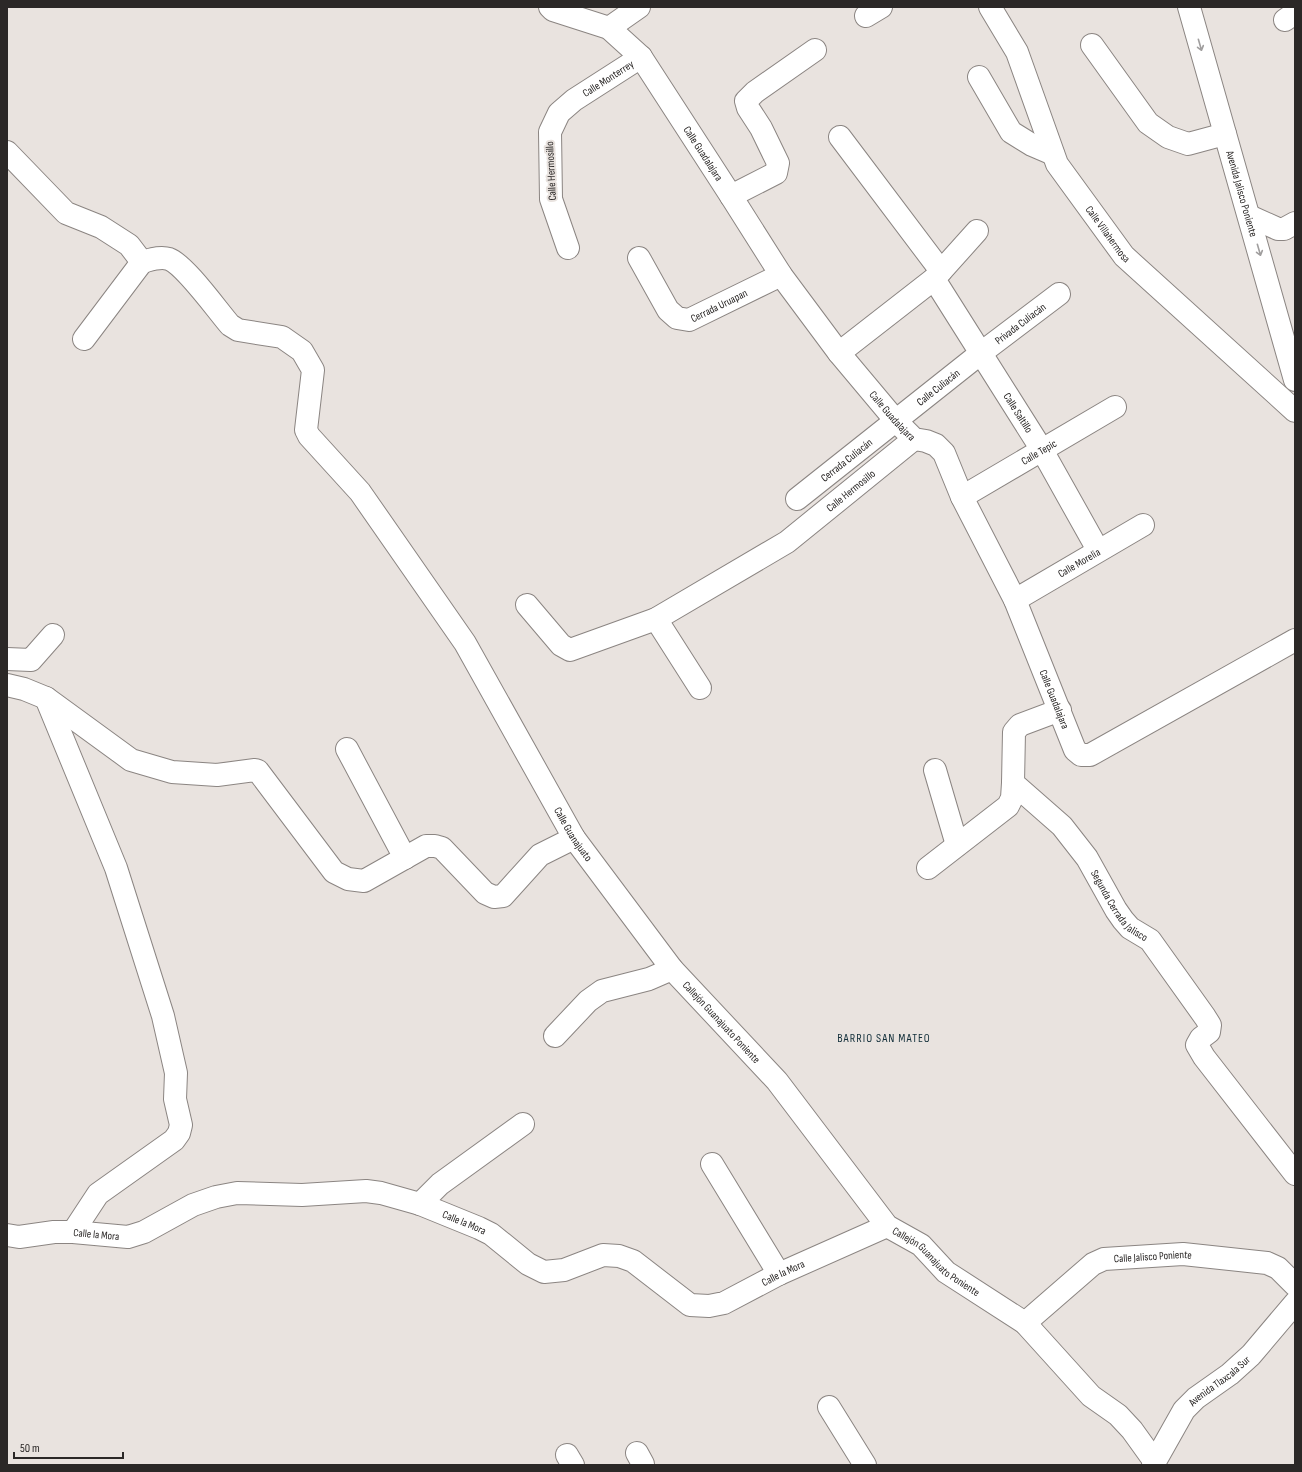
<svg xmlns="http://www.w3.org/2000/svg" width="1302" height="1472" font-family="'Sofia Sans Condensed',sans-serif">
<rect width="100%" height="100%" fill="#e9e3df"/>
<g fill="none" stroke-linecap="round" stroke-linejoin="round">
<defs>
<g id="minor">
<path id="s1" d="M550,7L553,10L609,28L641,57L731,196L781,275L839,353L896,421L914,439L926,441L936,445L944,453L962,497L1015,600L1075,750L1081,755H1090L1295,640"/>
<path id="s2" d="M990,7L1017,52L1057,164L1124,256L1295,411"/>
<path id="s3" d="M1189,7L1295,380"/>
<path d="M866,16L881,7"/>
<path d="M1285,20L1295,13"/>
<path d="M609,28L639,7"/>
<path d="M1092,45L1148,123L1168,137L1188,144L1225,134"/>
<path d="M979,77L1011,132L1032,145L1053,154"/>
<path d="M840,137L941,271"/>
<path id="s4" d="M7,152L66,213L101,227L129,245L142,262C150,260 160,256 169,259C185,265 217,310 230,325L238,330L282,337L302,351L313,370L306,430L309,436L360,492L465,643L574,838L672,969L777,1081L887,1226L921,1245L946,1272L1025,1323L1091,1396L1118,1415L1132,1430L1155,1462"/>
<path d="M731,196L776,173L778,163L761,128L748,108L746,101L755,92L815,50"/>
<path d="M1249,216L1278,229H1284L1295,223"/>
<path id="s5" d="M568,248L551,199L550,132L559,113L574,100L641,57"/>
<path id="s6" d="M639,258L668,310L677,318L689,320L781,275"/>
<path id="s7" d="M934,279L1042,450L1098,550"/>
<path d="M84,339L142,262"/>
<path d="M839,353L934,279L977,231"/>
<path id="s8" d="M962,497L1115,407"/>
<path id="s9" d="M797,499L981,353L1059,294"/>
<path id="s10" d="M1015,600L1143,525"/>
<path id="s11" d="M527,605L561,645L570,650L656,619L787,542L914,439"/>
<path d="M656,619L700,688"/>
<path d="M7,659L31,660L53,635"/>
<path d="M7,685L24,689L46,698L131,760L172,772L217,775L255,770L258,771L334,872L348,879L364,881L426,846H435L442,848L485,893L494,897L503,896L540,855L574,838"/>
<path d="M46,698L116,868L163,1016L176,1073L175,1099L181,1125L179,1133L174,1140L98,1194L73,1232"/>
<path id="s12" d="M1060,710L1020,725L1014,732L1013,783L1062,826L1087,858L1116,910L1123,920L1130,928L1150,940L1205,1017L1210,1025L1209,1032L1201,1038L1197,1045L1204,1057L1295,1174"/>
<path d="M347,749L405,858"/>
<path d="M935,770L957,845"/>
<path d="M928,868L1008,806L1012,798L1013,783"/>
<path d="M555,1036L588,1001L602,991L649,979L672,969"/>
<path d="M712,1164L779,1274"/>
<path d="M420,1204L440,1184L523,1124"/>
<path id="s13" d="M7,1235L19,1237L54,1232H73L128,1237L144,1232L193,1205L216,1197L237,1193L302,1195L366,1191L381,1193L420,1204L479,1228L491,1234L528,1264L544,1272L564,1270L603,1255L619,1256L633,1261L690,1305L709,1306L724,1303L779,1274L887,1226"/>
<path id="s14" d="M1025,1323L1093,1264L1104,1259L1183,1254L1267,1263L1278,1268L1295,1285"/>
<path d="M829,1407L865,1465"/>
<path d="M637,1453L643,1464L642,1465"/>
<path d="M567,1455L573,1465"/>
<path id="s15" d="M1153,1465L1184,1410L1196,1398L1230,1374L1251,1355L1295,1303"/>
</g>
</defs>
<use href="#minor" stroke="#8b8582" stroke-width="24"/>
<use href="#minor" stroke="#fff" stroke-width="22"/>
</g>
<defs><path id="oneway-shaft" d="M-6 0H5M1.5-3L5.5 0L1.5 3" fill="none" stroke-width="1.6" stroke-linecap="round" stroke-linejoin="round"/></defs>
<g stroke="#a09e9e">
<use href="#oneway-shaft" transform="translate(1200 45) rotate(74)"/>
<use href="#oneway-shaft" transform="translate(1259 250) rotate(74)"/>
</g>
<g text-anchor="middle" dominant-baseline="central" stroke-width="4" stroke-linejoin="round" paint-order="stroke">
<g font-size="11" fill="#2b2827" stroke="#e9e3df">
<text stroke="none"><textPath href="#s5" startOffset="200">Calle Monterrey</textPath></text>
<text stroke="none"><textPath href="#s1" startOffset="221">Calle Guadalajara</textPath></text>
<text transform="translate(551 171) rotate(-93)">Calle Hermosillo</text>
<text stroke="none"><textPath href="#s3" startOffset="194">Avenida Jalisco Poniente</textPath></text>
<text stroke="none"><textPath href="#s2" startOffset="258">Calle Villahermosa</textPath></text>
<text stroke="none"><textPath href="#s6" startOffset="117">Cerrada Uruapan</textPath></text>
<text stroke="none"><textPath href="#s9" startOffset="284">Privada Culiacán</textPath></text>
<text stroke="none"><textPath href="#s9" startOffset="180">Calle Culiacán</textPath></text>
<text stroke="none"><textPath href="#s7" startOffset="158">Calle Saltillo</textPath></text>
<text stroke="none"><textPath href="#s1" startOffset="545">Calle Guadalajara</textPath></text>
<text stroke="none"><textPath href="#s8" startOffset="89">Calle Tepic</textPath></text>
<text stroke="none"><textPath href="#s9" startOffset="63">Cerrada Culiacán</textPath></text>
<text stroke="none"><textPath href="#s11" startOffset="388">Calle Hermosillo</textPath></text>
<text stroke="none"><textPath href="#s10" startOffset="74">Calle Morelia</textPath></text>
<text stroke="none"><textPath href="#s1" startOffset="881">Calle Guadalajara</textPath></text>
<text stroke="none"><textPath href="#s4" startOffset="942">Calle Guanajuato</textPath></text>
<text stroke="none"><textPath href="#s12" startOffset="267">Segunda Cerrada Jalisco</textPath></text>
<text stroke="none"><textPath href="#s4" startOffset="1182">Callejón Guanajuato Poniente</textPath></text>
<text stroke="none"><textPath href="#s13" startOffset="473">Calle la Mora</textPath></text>
<text stroke="none"><textPath href="#s13" startOffset="90">Calle la Mora</textPath></text>
<text stroke="none"><textPath href="#s14" startOffset="151">Calle Jalisco Poniente</textPath></text>
<text stroke="none"><textPath href="#s4" startOffset="1506">Callejón Guanajuato Poniente</textPath></text>
<text stroke="none"><textPath href="#s13" startOffset="833">Calle la Mora</textPath></text>
<text stroke="none"><textPath href="#s15" startOffset="109">Avenida Tlaxcala Sur</textPath></text>
</g>
<g font-size="12" letter-spacing="1" fill="#102d38" stroke="#e9e3df">
<text x="884" y="1038">BARRIO SAN MATEO</text>
</g>
</g>
<rect width="1302" height="1472" fill="none" stroke="#2b2827" stroke-width="16"/>
<path d="M14 1452v6h109v-6" fill="none" stroke="#2b2827" stroke-width="2"/>
<text x="20" y="1452" font-size="12" fill="#2b2827" stroke="#e9e3df" stroke-width="3" paint-order="stroke">50 m</text>
</svg>
